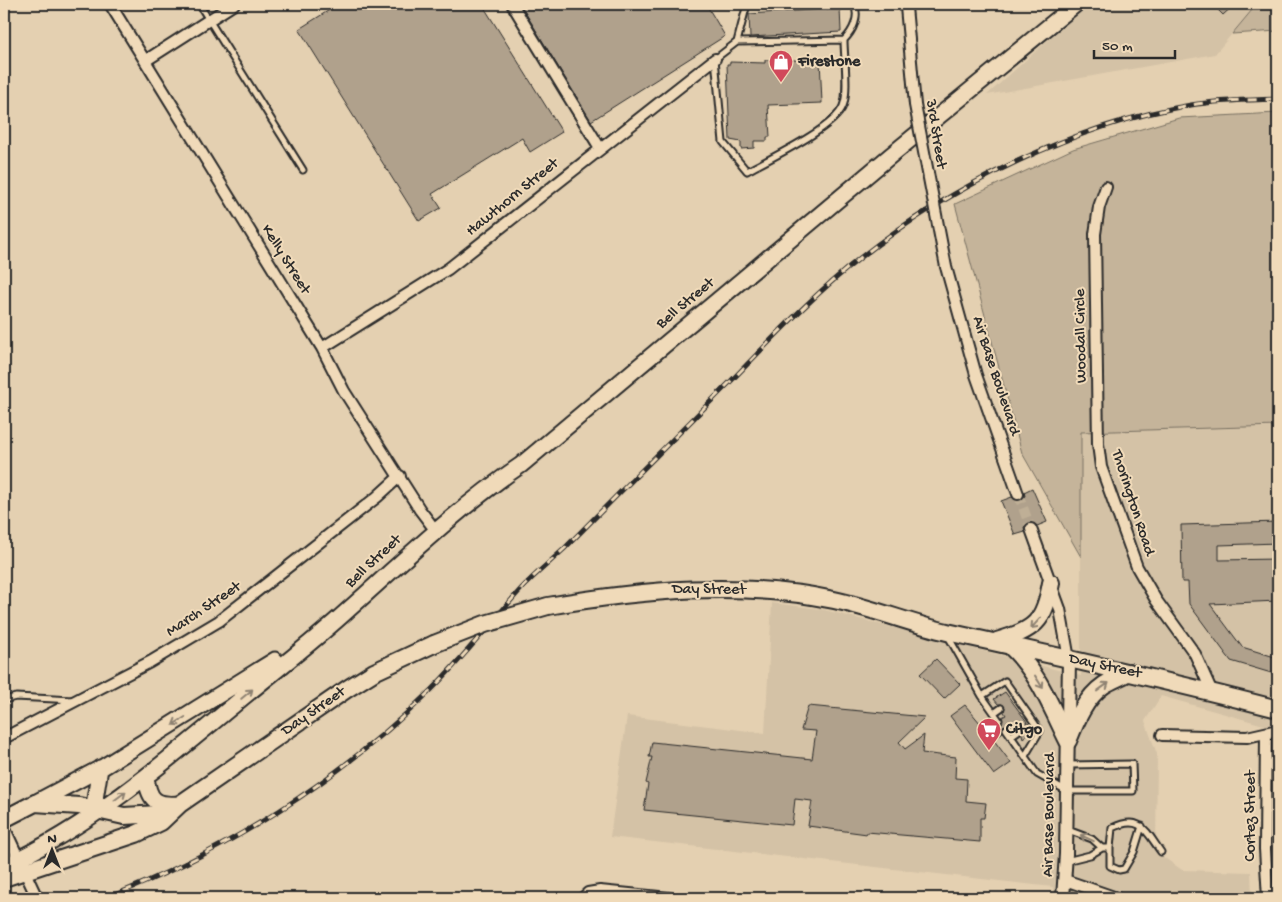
<svg xmlns="http://www.w3.org/2000/svg" width="1282" height="902" font-family="'Gochi Hand',sans-serif">
<rect width="100%" height="100%" fill="#e4d0b1"/>
<filter id="ink" filterUnits="userSpaceOnUse"><feTurbulence type="fractalNoise" baseFrequency=".02" numOctaves="2"/><feDisplacementMap in="SourceGraphic" scale="10" xChannelSelector="R" yChannelSelector="G"/><feConvolveMatrix kernelMatrix="1 2 1 2 8 2 1 2 1" color-interpolation-filters="sRGB"/></filter>
<g filter="url(#ink)">
<path fill="#d4c2a6" d="M1088,4H1257L1215,54L987,95Z
M1278,426V729L1161,696L1145,721L1157,754L1156,852L1182,870L1251,872L1252,898H1053V887L610,837L627,716L765,733L772,603L821,609L1081,676V432Z"/>
<path fill="#c5b49a" stroke="#787062" d="M1257,4H1278V31L1232,34Z
M1278,113V426L1081,432V557L1022,453L955,204L1073,149L1179,118Z"/>
<path fill="#b0a18c" stroke="#2b2b2b" d="M339,4H482L562,132L530,152L522,138L432,194L441,208L419,221L299,29Z
M520,4H706L725,36L591,121Z
M1212,4H1235L1223,15Z
M840,8L841,32L750,37L749,14Z
M815,57L820,59L822,103L768,105L770,137H767V141H754V148L741,149V142L730,140L727,64H730V62L765,63V60H803V58Z
M1032,488L1047,522L1037,526L1033,522L1028,523L1024,527L1025,532L1015,535L1001,501L1012,497L1016,501L1021,500L1025,496L1024,492Z
M1278,522V543L1219,545V560L1278,559V601L1210,604L1242,647L1278,658V675L1231,661L1189,604L1188,582H1182L1181,525Z
M936,659L960,684L944,699L920,674Z
M1005,692L1033,730L1023,738L1020,727L1015,728L1013,724L1010,727L1003,726V732L993,739L1011,763L994,775L950,716L965,705L986,730L995,722L1001,724L1002,717L1006,715L1004,712L1005,707L1002,704H998L994,699Z
M808,706L925,717L899,742L905,749L924,735L922,753L956,757L955,778L967,779L966,801L986,803L984,818H980V842L867,832V834L808,826L812,801L795,799L792,825L644,810L648,784L646,783L652,757H649L652,742L812,759L816,731L801,730Z"/>
<g fill="none" stroke-linecap="round" stroke-linejoin="round">
<path stroke="#bfaf96" stroke-width="10" stroke-dasharray="10 5" stroke-linecap="butt" d="M1018,494L1031,529"/>
<defs>
<path id="service" d="M199,4L303,170
M747,4L737,42L715,59L723,142L747,171C769,159 835,128 843,106C849,92 844,57 844,40C853,31 860,17 854,4
M737,42L844,40
M948,636L982,696L999,720
M982,696L1005,681L1040,731L1025,756
M4,700L16,697L73,700
M994,713L1001,708
M1006,729L1037,774L1067,791H1133L1132,764L1068,765
M1011,736L1018,731
M1102,848H1110L1112,828C1141,814 1146,831 1161,852
M1110,848V866L1119,870L1124,869L1134,852L1142,826
M1066,861L1090,855L1102,848L1092,839L1068,830"/>
<path id="minor" d="M110,4L322,348L344,391L420,510L436,531
M512,4L600,148
M145,61L234,4
M1106,187L1099,207L1095,234L1098,444L1101,467L1137,567L1156,600L1195,654L1212,692
M946,267L976,375L1018,494
M322,348L448,269L715,59
M1031,529L1060,609L1069,659
M1266,734L1265,849L1268,898
M1162,735L1247,737L1278,730
M4,738L150,662L219,621L377,497L400,476
M4,827L37,898
M1065,880L1117,898
M583,898L588,893L600,891L669,898"/>
<path id="tertiary" d="M1063,898L1066,854L1069,659"/>
<path id="secondary" d="M100,768L95,799L101,811
M146,777C149,801 156,806 180,804
M35,803L103,767L275,660
M4,866C90,826 162,765 235,704C272,673 312,643 348,610C404,560 459,507 521,465L890,156L1076,4"/>
<path id="primary" d="M548,606C643,590 739,580 834,600C872,608 909,623 947,632C1058,656 1168,681 1278,709
M997,641C1035,629 1044,623 1051,583
M1010,646C1038,672 1051,707 1068,741
M1068,741C1076,721 1085,698 1104,685C1112,680 1121,677 1129,672
M4,819L35,803L79,806L124,816L159,814L168,810
M4,878L136,834L161,822L180,804L347,689L374,672L434,644"/>
</defs>
<use href="#service" stroke="#2b2b2b" stroke-width="9"/>
<use href="#minor" stroke="#2b2b2b" stroke-width="14"/>
<use href="#tertiary" stroke="#2b2b2b" stroke-width="16"/>
<use href="#secondary" stroke="#2b2b2b" stroke-width="19"/>
<use href="#primary" stroke="#2b2b2b" stroke-width="20"/>
<use href="#service" stroke="#f0dab9" stroke-width="5"/>
<use href="#minor" stroke="#f0dab9" stroke-width="10"/>
<use href="#tertiary" stroke="#f0dab9" stroke-width="12"/>
<use href="#secondary" stroke="#f0dab9" stroke-width="15"/>
<use href="#primary" stroke="#f0dab9" stroke-width="16"/>
<defs>
<path id="rail" d="M107,898C227,851 339,781 431,690C463,658 491,622 522,588C535,574 550,562 564,549C619,493 675,437 730,382C772,339 813,295 860,258C951,186 1076,124 1191,105C1220,100 1249,100 1278,99"/>
</defs>
<use href="#rail" stroke="#2b2b2b" stroke-width="5"/>
<use href="#rail" stroke="#f0dab9" stroke-width="3" stroke-dasharray="9" stroke-linecap="butt"/>
<defs>
<path id="minor-bridge" d="M906,7L915,105L946,267"/>
<path id="primary-bridge" d="M434,644L485,624L548,606"/>
</defs>
<use href="#minor-bridge" stroke="#2b2b2b" stroke-width="14" stroke-linecap="butt"/>
<use href="#primary-bridge" stroke="#2b2b2b" stroke-width="20" stroke-linecap="butt"/>
<use href="#minor-bridge" stroke="#f0dab9" stroke-width="10"/>
<use href="#primary-bridge" stroke="#f0dab9" stroke-width="16"/>
</g>
<defs><path id="oneway-shaft" d="M-6 0H5M1.5-3L5.5 0L1.5 3" fill="none" stroke-width="1.6" stroke-linecap="round" stroke-linejoin="round" transform="scale(1.25)"/></defs>
<g stroke="#8e8272">
<use href="#oneway-shaft" transform="translate(1036 623) rotate(132)"/>
<use href="#oneway-shaft" transform="translate(1039 682) rotate(58)"/>
<use href="#oneway-shaft" transform="translate(1103 687) rotate(-36)"/>
<use href="#oneway-shaft" transform="translate(247 694) rotate(-40)"/>
<use href="#oneway-shaft" transform="translate(179 721) rotate(148)"/>
<use href="#oneway-shaft" transform="translate(120 796) rotate(-37)"/>
<use href="#oneway-shaft" transform="translate(1087 838) rotate(-155)"/>
</g>
</g>
<defs>
<symbol id="shop-pin" viewBox="-11 -11 22 30"><path d="M0 17L-7.5 6A9.5 9.5 0 1 1 7.5 6Z" fill="#d1495b" stroke="#f0dab9"/><path d="M-5-2.5h2.3a2.7 3.5 0 0 1 5.4 0H5L5.5 6h-11ZM-1.5-2.5h3a1.5 2.3 0 0 0-3 0Z" fill="#fff"/></symbol>
<symbol id="supermarket-pin" viewBox="-11 -11 22 30"><path d="M0 17L-7.5 6A9.5 9.5 0 1 1 7.5 6Z" fill="#d1495b" stroke="#f0dab9"/><path d="M-6-5.5h2.5l.6 2H6L4.5 2H-2.5L-4.4-4H-6ZM-1.5 3.2a1.3 1.3 0 1 0 .1 0ZM3 3.2a1.3 1.3 0 1 0 .1 0Z" fill="#fff"/></symbol>
</defs>
<g fill-rule="evenodd">
<use href="#shop-pin" x="767" y="48" width="28" height="38"/>
<use href="#supermarket-pin" x="975" y="716" width="28" height="38"/>
</g>
<g text-anchor="middle" dominant-baseline="central" stroke-width="4" stroke-linejoin="round" paint-order="stroke">
<g font-size="16" font-weight="bold" fill="#2b2b2b" stroke="#f0dab9" text-anchor="start">
<text x="798" y="62">Firestone</text>
<text x="1006" y="730">Citgo</text>
</g>
<g font-size="16" fill="#2b2b2b" stroke="#f0dab9">
<text transform="translate(935 134) rotate(81)">3rd Street</text>
<text transform="translate(513 198) rotate(-39)">Hawthorn Street</text>
<text transform="translate(285 260) rotate(58)">Kelly Street</text>
<text transform="translate(686 304) rotate(-40)">Bell Street</text>
<text transform="translate(1082 336) rotate(-91)">Woodall Circle</text>
<text transform="translate(995 376) rotate(72)">Air Base Boulevard</text>
<text transform="translate(1132 503) rotate(72)">Thorington Road</text>
<text transform="translate(374 562) rotate(-43)">Bell Street</text>
<text x="709" y="590">Day Street</text>
<text transform="translate(204 610) rotate(-34)">March Street</text>
<text transform="translate(1105 667) rotate(12)">Day Street</text>
<text transform="translate(314 712) rotate(-35)">Day Street</text>
<text transform="translate(1050 815) rotate(-89)">Air Base Boulevard</text>
<text transform="translate(1251 816) rotate(-90)">Cortez Street</text>
</g>
</g>
<rect width="1282" height="902" fill="none" stroke="#f0dab9" stroke-width="20"/>
<rect x="10" y="10" width="1262" height="882" fill="none" stroke="#2b2b2b" stroke-width="2" filter="url(#ink)"/>
<g transform="translate(52 850)" stroke="#f0dab9" stroke-width="4" paint-order="stroke">
<path d="M0-4L9 19L0 12L-9 19Z" fill="#2b2b2b"/>
<text y="-8" font-size="14" font-weight="bold" text-anchor="middle" fill="#2b2b2b">N</text>
</g>
<path d="M1094 50v8h81v-8" fill="none" stroke="#2b2b2b" stroke-width="2.5"/>
<text x="1102" y="50" font-size="15" fill="#2b2b2b" stroke="#f0dab9" stroke-width="4" paint-order="stroke">50 m</text>
</svg>
